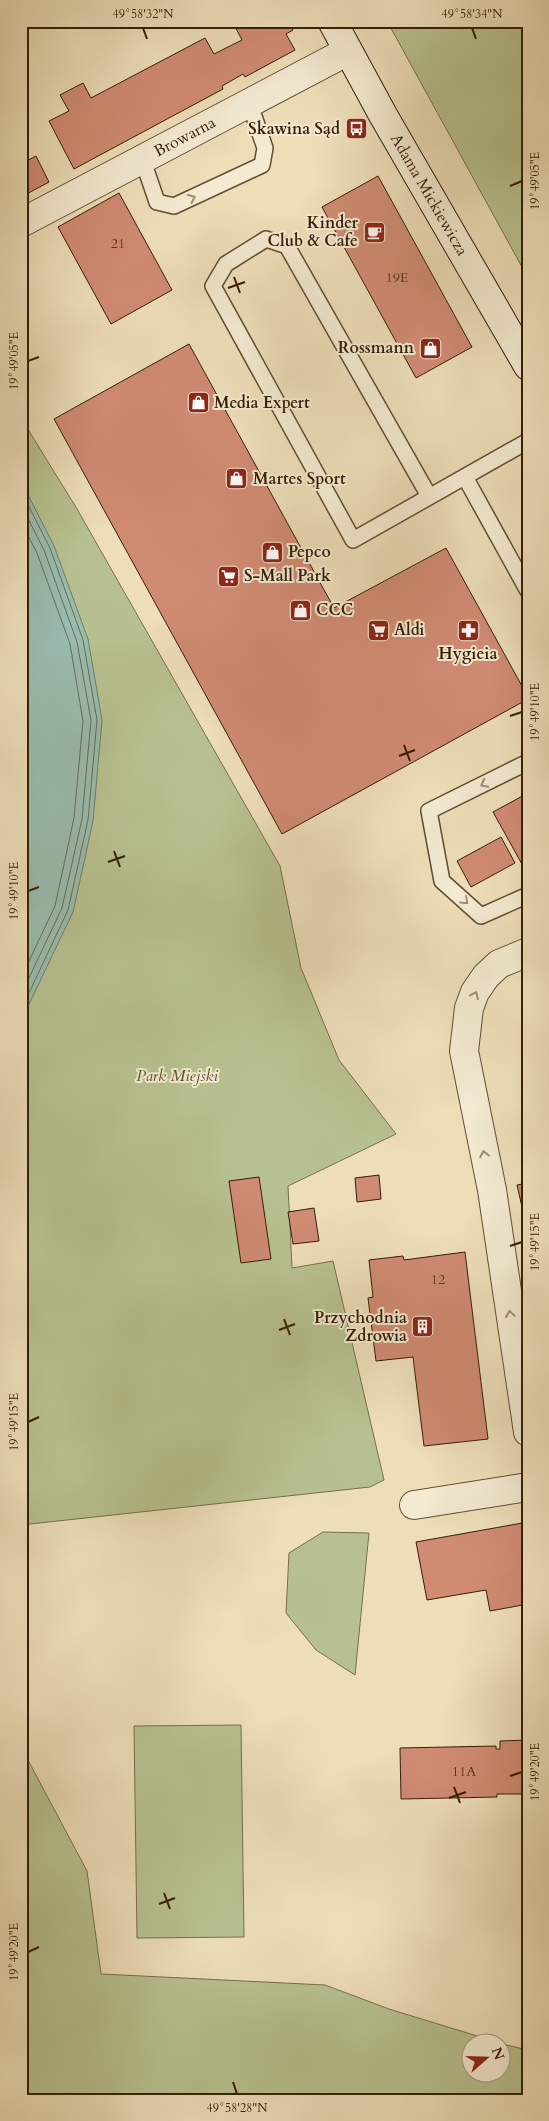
<svg xmlns="http://www.w3.org/2000/svg" width="549" height="2121" font-family="Cardo,serif">
<rect width="100%" height="100%" fill="#eddeb8"/>
<filter id="stains"><feTurbulence type="fractalNoise" baseFrequency=".004" numOctaves="4"/><feColorMatrix values="0 0 0 0 .2 0 0 0 0 .09 0 0 0 0 .02 0 0 0 .5 -.17"/></filter>
<radialGradient id="worn" r=".72"><stop offset=".6" stop-color="#630" stop-opacity="0"/><stop offset="1" stop-color="#630" stop-opacity=".3"/></radialGradient>
<path fill="#b7c18f" stroke="#766f4a" d="M387,21H518L528,35V278Z
M21,418L77,509L280,866L301,968L339,1060L396,1134L288,1186L292,1268L333,1261L384,1480L370,1487L21,1525Z
M323,1532L369,1533L355,1675L316,1650L286,1613L289,1553Z
M241,1725L244,1937L137,1938L134,1726Z
M21,1747L87,1871L101,1974L325,1985L389,2009L500,2043L472,2044V2074H502V2044L528,2050V2100H21Z"/>
<path fill="#99bcae" stroke="#717c6a" d="M21,481L54,546L88,639L102,720L93,821L73,912L21,1021Z"/>
<g fill="none" stroke-linecap="round" stroke-linejoin="round">
<path stroke="#676c5a" stroke-width="1" d="M21,491L50,548L83,640L97,720L88,820L68,910L21,1010
M21,505L44,550L77,642L91,720L82,819L62,908L21,995
M21,522L37,553L70,644L83,721L74,818L55,906L21,978"/>
</g>
<path fill="#d08b73" stroke="#351d05" d="M232,21H289L293,30L286,34L295,50L245,77L243,74L222,86L223,89L74,169L49,121L69,111L60,95L83,83L91,98L205,38L214,54L242,40Z
M36,156L49,182L21,197V164Z
M378,176L472,347L416,378L322,207Z
M119,193L172,290L111,324L58,227Z
M189,344L334,608L446,548L528,697V699L282,834L54,419Z
M528,793V875L493,812Z
M501,837L515,863L471,887L457,861Z
M379,1175L381,1199L357,1202L355,1178Z
M259,1177L271,1259L241,1263L229,1181Z
M528,1183V1229H527L517,1185Z
M314,1208L319,1241L293,1244L288,1212Z
M465,1252L488,1439L424,1446L413,1357L376,1361L368,1298L373,1297L369,1260L403,1256L404,1260Z
M528,1522V1604L490,1611L486,1590L427,1600L416,1542Z
M528,1740V1794H497V1797L401,1799L400,1748L496,1746V1749H500V1741Z"/>
<g fill="none" stroke-linecap="round" stroke-linejoin="round">
<defs>
<path id="lane" d="M142,158L157,202L174,206L262,165L265,148L249,102
M465,477L528,591
M429,496L287,246L266,239L226,264L213,286L353,540L528,441
M528,762L429,811L442,881L481,916L528,895"/>
<g id="street">
<path id="s1" d="M21,223L348,51"/>
<path d="M528,952L499,964L486,976L475,992L469,1008L464,1051L492,1190L528,1432"/>
<path d="M414,1505L528,1487"/>
</g>
<g id="secondary">
<path id="s2" d="M332,21L383,115L528,366"/>
</g>
</defs>
<use href="#lane" stroke="#634d32" stroke-width="18"/>
<use href="#street" stroke="#634d32" stroke-width="30"/>
<use href="#secondary" stroke="#351d05" stroke-width="30"/>
<use href="#lane" stroke="#f3ead1" stroke-width="15"/>
<use href="#street" stroke="#f3ead1" stroke-width="28"/>
<use href="#secondary" stroke="#f3ead1" stroke-width="28"/>
</g>
<defs><path id="oneway-chevron" d="M-2-3.5L2.5 0L-2 3.5" fill="none" stroke-width="1.6" stroke-linecap="round" stroke-linejoin="round" transform="scale(1.25)"/></defs>
<g stroke="#9e8e75">
<use href="#oneway-chevron" transform="translate(192 198) rotate(-25)"/>
<use href="#oneway-chevron" transform="translate(484 784) rotate(153)"/>
<use href="#oneway-chevron" transform="translate(465 901) rotate(43)"/>
<use href="#oneway-chevron" transform="translate(475 995) rotate(-65)"/>
<use href="#oneway-chevron" transform="translate(484 1154) rotate(-101)"/>
<use href="#oneway-chevron" transform="translate(510 1314) rotate(-98)"/>
</g>
<path fill="none" stroke="#351d05" stroke-width="2" d="M143,28L147,39M472,28L476,39M510,186L522,181M234,277L240,293M228,288L245,282M28,361L39,357M510,716L522,712M404,745L410,761M399,756L415,750M114,851L120,867M108,862L125,856M28,891L39,887M510,1246L522,1242M284,1319L290,1335M279,1330L295,1324M28,1422L39,1417M510,1776L522,1772M454,1787L460,1803M449,1798L466,1792M164,1893L170,1909M159,1904L175,1898M28,1952L39,1947M233,2082L237,2094"/>
<defs>
<symbol id="bus-square" viewBox="-11 -11 22 22"><rect x="-9" y="-9" width="18" height="18" rx="4" fill="#8f2418" stroke="#f3ead1"/><path d="M-5-6H5V4H4V6H2V4H-2V6H-4V4H-5ZM-3.5-4V0h7V-4ZM-3.5 1.2v1.5H-2V1.2ZM2 1.2v1.5H3.5V1.2Z" fill="#fff"/></symbol>
<symbol id="cafe-square" viewBox="-11 -11 22 22"><rect x="-9" y="-9" width="18" height="18" rx="4" fill="#8f2418" stroke="#f3ead1"/><path d="M-5.5-4.5H6V0H3Q3 3.5 0 3.5H-2.5Q-5.5 3.5-5.5 0ZM3-3.2v2h1.7v-2ZM-6 4.5H4V6H-6Z" fill="#fff"/></symbol>
<symbol id="shop-square" viewBox="-11 -11 22 22"><rect x="-9" y="-9" width="18" height="18" rx="4" fill="#8f2418" stroke="#f3ead1"/><path d="M-5-2.5h2.3a2.7 3.5 0 0 1 5.4 0H5L5.5 6h-11ZM-1.5-2.5h3a1.5 2.3 0 0 0-3 0Z" fill="#fff"/></symbol>
<symbol id="supermarket-square" viewBox="-11 -11 22 22"><rect x="-9" y="-9" width="18" height="18" rx="4" fill="#8f2418" stroke="#f3ead1"/><path d="M-6-5.5h2.5l.6 2H6L4.5 2H-2.5L-4.4-4H-6ZM-1.5 3.2a1.3 1.3 0 1 0 .1 0ZM3 3.2a1.3 1.3 0 1 0 .1 0Z" fill="#fff"/></symbol>
<symbol id="pharmacy-square" viewBox="-11 -11 22 22"><rect x="-9" y="-9" width="18" height="18" rx="4" fill="#8f2418" stroke="#f3ead1"/><path d="M-2-6h4v4h4v4h-4v4h-4v-4h-4v-4h4Z" fill="#fff"/></symbol>
<symbol id="building-square" viewBox="-11 -11 22 22"><rect x="-9" y="-9" width="18" height="18" rx="4" fill="#8f2418" stroke="#f3ead1"/><path d="M-4-6H4V6H1V3H-1V6H-4ZM-2.5-4.3h1.7v1.8h-1.7ZM.8-4.3h1.7v1.8H.8ZM-2.5-1h1.7V.8h-1.7ZM.8-1h1.7V.8H.8Z" fill="#fff"/></symbol>
</defs>
<g fill-rule="evenodd">
<use href="#bus-square" x="344" y="116" width="25" height="25"/>
<use href="#cafe-square" x="362" y="220" width="25" height="25"/>
<use href="#shop-square" x="418" y="336" width="25" height="25"/>
<use href="#shop-square" x="186" y="390" width="25" height="25"/>
<use href="#shop-square" x="224" y="466" width="25" height="25"/>
<use href="#shop-square" x="260" y="540" width="25" height="25"/>
<use href="#supermarket-square" x="216" y="564" width="25" height="25"/>
<use href="#shop-square" x="288" y="598" width="25" height="25"/>
<use href="#supermarket-square" x="366" y="618" width="25" height="25"/>
<use href="#pharmacy-square" x="456" y="618" width="25" height="25"/>
<use href="#building-square" x="410" y="1314" width="25" height="25"/>
</g>
<g text-anchor="middle" dominant-baseline="central" stroke-width="4" stroke-linejoin="round" paint-order="stroke">
<g font-size="14" fill="#5c3820">
<text x="118" y="243">21</text>
<text x="397" y="277">19E</text>
<text x="438" y="1279">12</text>
<text x="464" y="1771">11A</text>
</g>
<g font-size="16" font-weight="bold" fill="#351d05" stroke="#f3ead1" text-anchor="start">
<text x="340" y="129" text-anchor="end">Skawina Sąd</text>
<text x="358" y="223" text-anchor="end">Kinder<tspan x="358" dy="18">Club &amp; Cafe</tspan></text>
<text x="414" y="348" text-anchor="end">Rossmann</text>
<text x="214" y="403">Media Expert</text>
<text x="253" y="479">Martes Sport</text>
<text x="288" y="552">Pepco</text>
<text x="244" y="576">S-Mall Park</text>
<text x="316" y="610">CCC</text>
<text x="394" y="630">Aldi</text>
<text x="468" y="654" text-anchor="middle">Hygieia</text>
<text x="407" y="1318" text-anchor="end">Przychodnia<tspan x="407" dy="18">Zdrowia</tspan></text>
</g>
<g font-size="16" fill="#351d05" stroke="#f3ead1">
<text stroke="none"><textPath href="#s1" startOffset="185">Browarna</textPath></text>
<text stroke="none"><textPath href="#s2" startOffset="199">Adama Mickiewicza</textPath></text>
</g>
<g font-size="16" font-style="italic" fill="#5c4e2e" stroke="#f3ead1">
<text x="177" y="1076">Park Miejski</text>
</g>
</g>
<rect width="549" height="2121" fill="none" stroke="#eddeb8" stroke-width="55"/>
<g transform="translate(486 2058) rotate(70)"><circle r="24" fill="#f3ead1" stroke="#a7987f"/>
<path d="M0-4L9 19L0 12L-9 19Z" fill="#8f2418"/>
<text y="-8" font-size="14" font-weight="bold" text-anchor="middle" fill="#351d05">N</text>
</g>
<rect x="28" y="28" width="494" height="2066" fill="none" stroke="#351d05" stroke-width="2"/>
<g font-size="12" text-anchor="middle" fill="#351d05">
<text x="143" y="18">49°58'32"N</text>
<text x="472" y="18">49°58'34"N</text>
<text transform="translate(535 181) rotate(-90)" y="4">19°49'05"E</text>
<text transform="translate(14 361) rotate(-90)" y="4">19°49'05"E</text>
<text transform="translate(535 712) rotate(-90)" y="4">19°49'10"E</text>
<text transform="translate(14 891) rotate(-90)" y="4">19°49'10"E</text>
<text transform="translate(535 1242) rotate(-90)" y="4">19°49'15"E</text>
<text transform="translate(14 1422) rotate(-90)" y="4">19°49'15"E</text>
<text transform="translate(535 1772) rotate(-90)" y="4">19°49'20"E</text>
<text transform="translate(14 1952) rotate(-90)" y="4">19°49'20"E</text>
<text x="237" y="2112">49°58'28"N</text>
</g>
<rect width="100%" height="100%" filter="url(#stains)"/>
<rect width="100%" height="100%" fill="url(#worn)"/>
</svg>
